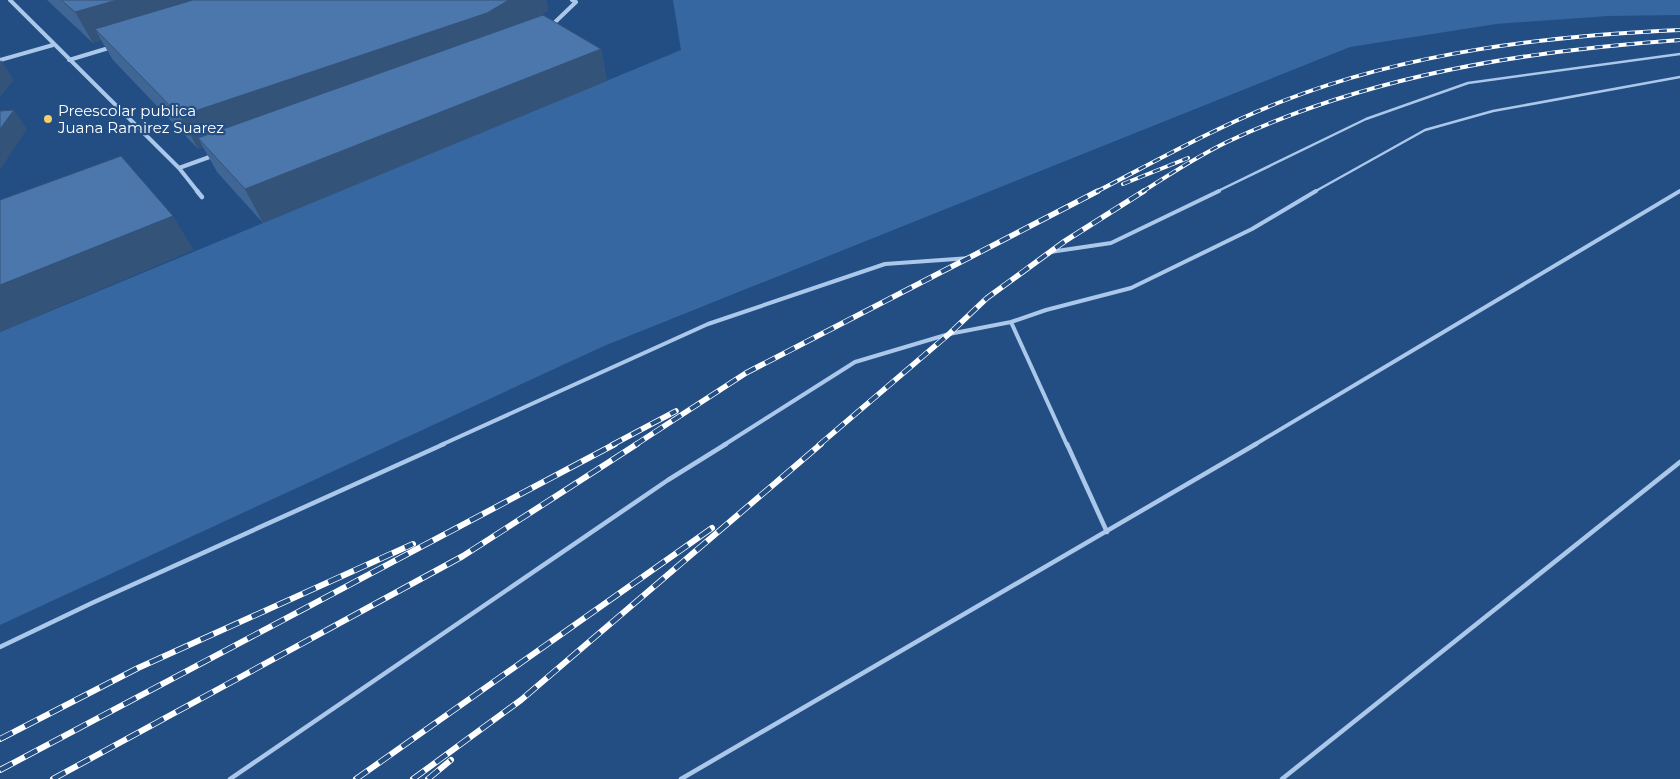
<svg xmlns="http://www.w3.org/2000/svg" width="1680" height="779" font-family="Montserrat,sans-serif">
<rect width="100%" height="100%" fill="#224e84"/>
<path fill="#3667a1" d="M673,0H1680V15L1608,16L1496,24L1350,47L604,346L0,625V332L681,50Z"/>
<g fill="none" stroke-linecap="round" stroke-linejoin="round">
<path stroke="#abc7e9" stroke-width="2.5" d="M1216,192L1366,119L1468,83L1680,54
M1314,192L1425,130L1493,111L1680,77"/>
<path stroke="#abc7e9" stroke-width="4" d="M1050,252L1111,243L1219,191
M1011,322L1067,445
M441,445L708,324L885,264L970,258
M724,445L855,362L949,334L1011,322L1046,310L1131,288L1252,229L1316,191
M1254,445L1680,191"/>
<path stroke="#abc7e9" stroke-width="4.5" d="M1067,444L1107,532
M0,647L92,603L444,444
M230,779L668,480L726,444
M681,779L1256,444
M1282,779L1680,462"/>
<path stroke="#abc7e9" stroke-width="4" d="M10,0L179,168L198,192
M551,26L576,2L572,0
M0,60L53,45
M69,60L112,47
M179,168L215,155"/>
<path stroke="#abc7e9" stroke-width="4.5" d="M197,191L202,197"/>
<defs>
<path id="rail-far2" d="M1123,184L1188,158
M1096,192C1158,160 1218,126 1283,101C1409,52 1546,36 1680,30
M1142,192C1170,174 1198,156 1227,142C1369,75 1525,51 1680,40"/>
<path id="rail-far1" d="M612,445L676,411
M635,445L746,373L1098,191
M819,445L949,334L987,298L1065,241L1144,191"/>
<path id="rail" d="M0,739L138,668L413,544
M0,770L615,444
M53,779L463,556L637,444
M356,779L712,528
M413,779L521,700L821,444
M428,779L451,760"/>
</defs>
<use href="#rail-far2" stroke="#fff" stroke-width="4"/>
<use href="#rail-far1" stroke="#fff" stroke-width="5.5"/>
<use href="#rail" stroke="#fff" stroke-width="6"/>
<use href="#rail-far2" stroke="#224e84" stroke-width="2.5" stroke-dasharray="8" stroke-linecap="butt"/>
<use href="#rail-far1" stroke="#224e84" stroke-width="4" stroke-dasharray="11" stroke-linecap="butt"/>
<use href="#rail" stroke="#224e84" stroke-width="4.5" stroke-dasharray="14" stroke-linecap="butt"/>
</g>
<path fill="#406695" d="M47,0H546L548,10L538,17L601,49L607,81L263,223L217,172L203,147L198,149L113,60L101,40L93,43Z"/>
<path fill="#345379" d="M117,0H230L95,29L101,40L93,43L75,12Z
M509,0H546L548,10L495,44L198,138L203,147L198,149L180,116Z
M601,49L607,81L263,223L245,189Z
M1,60L14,80L0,97V62Z
M14,110L27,129L0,170V129Z
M173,216L194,250L0,332V285Z"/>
<path fill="#4b77ad" stroke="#345379" d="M61,0H117L75,12Z
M193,0H509L487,13L180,116L95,29Z
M543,15L601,49L245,189L198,138Z
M14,110L0,129V111Z
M121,156L173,216L0,285V200Z"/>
<circle fill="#f4cd6d" stroke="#224e84" stroke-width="2" cx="48" cy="119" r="5"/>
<g text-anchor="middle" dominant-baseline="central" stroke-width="4.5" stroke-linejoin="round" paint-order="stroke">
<g font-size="15" fill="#fff" stroke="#224e84" text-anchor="start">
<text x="58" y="110">Preescolar publica<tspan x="58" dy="17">Juana Ramirez Suarez</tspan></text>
</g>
</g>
</svg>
